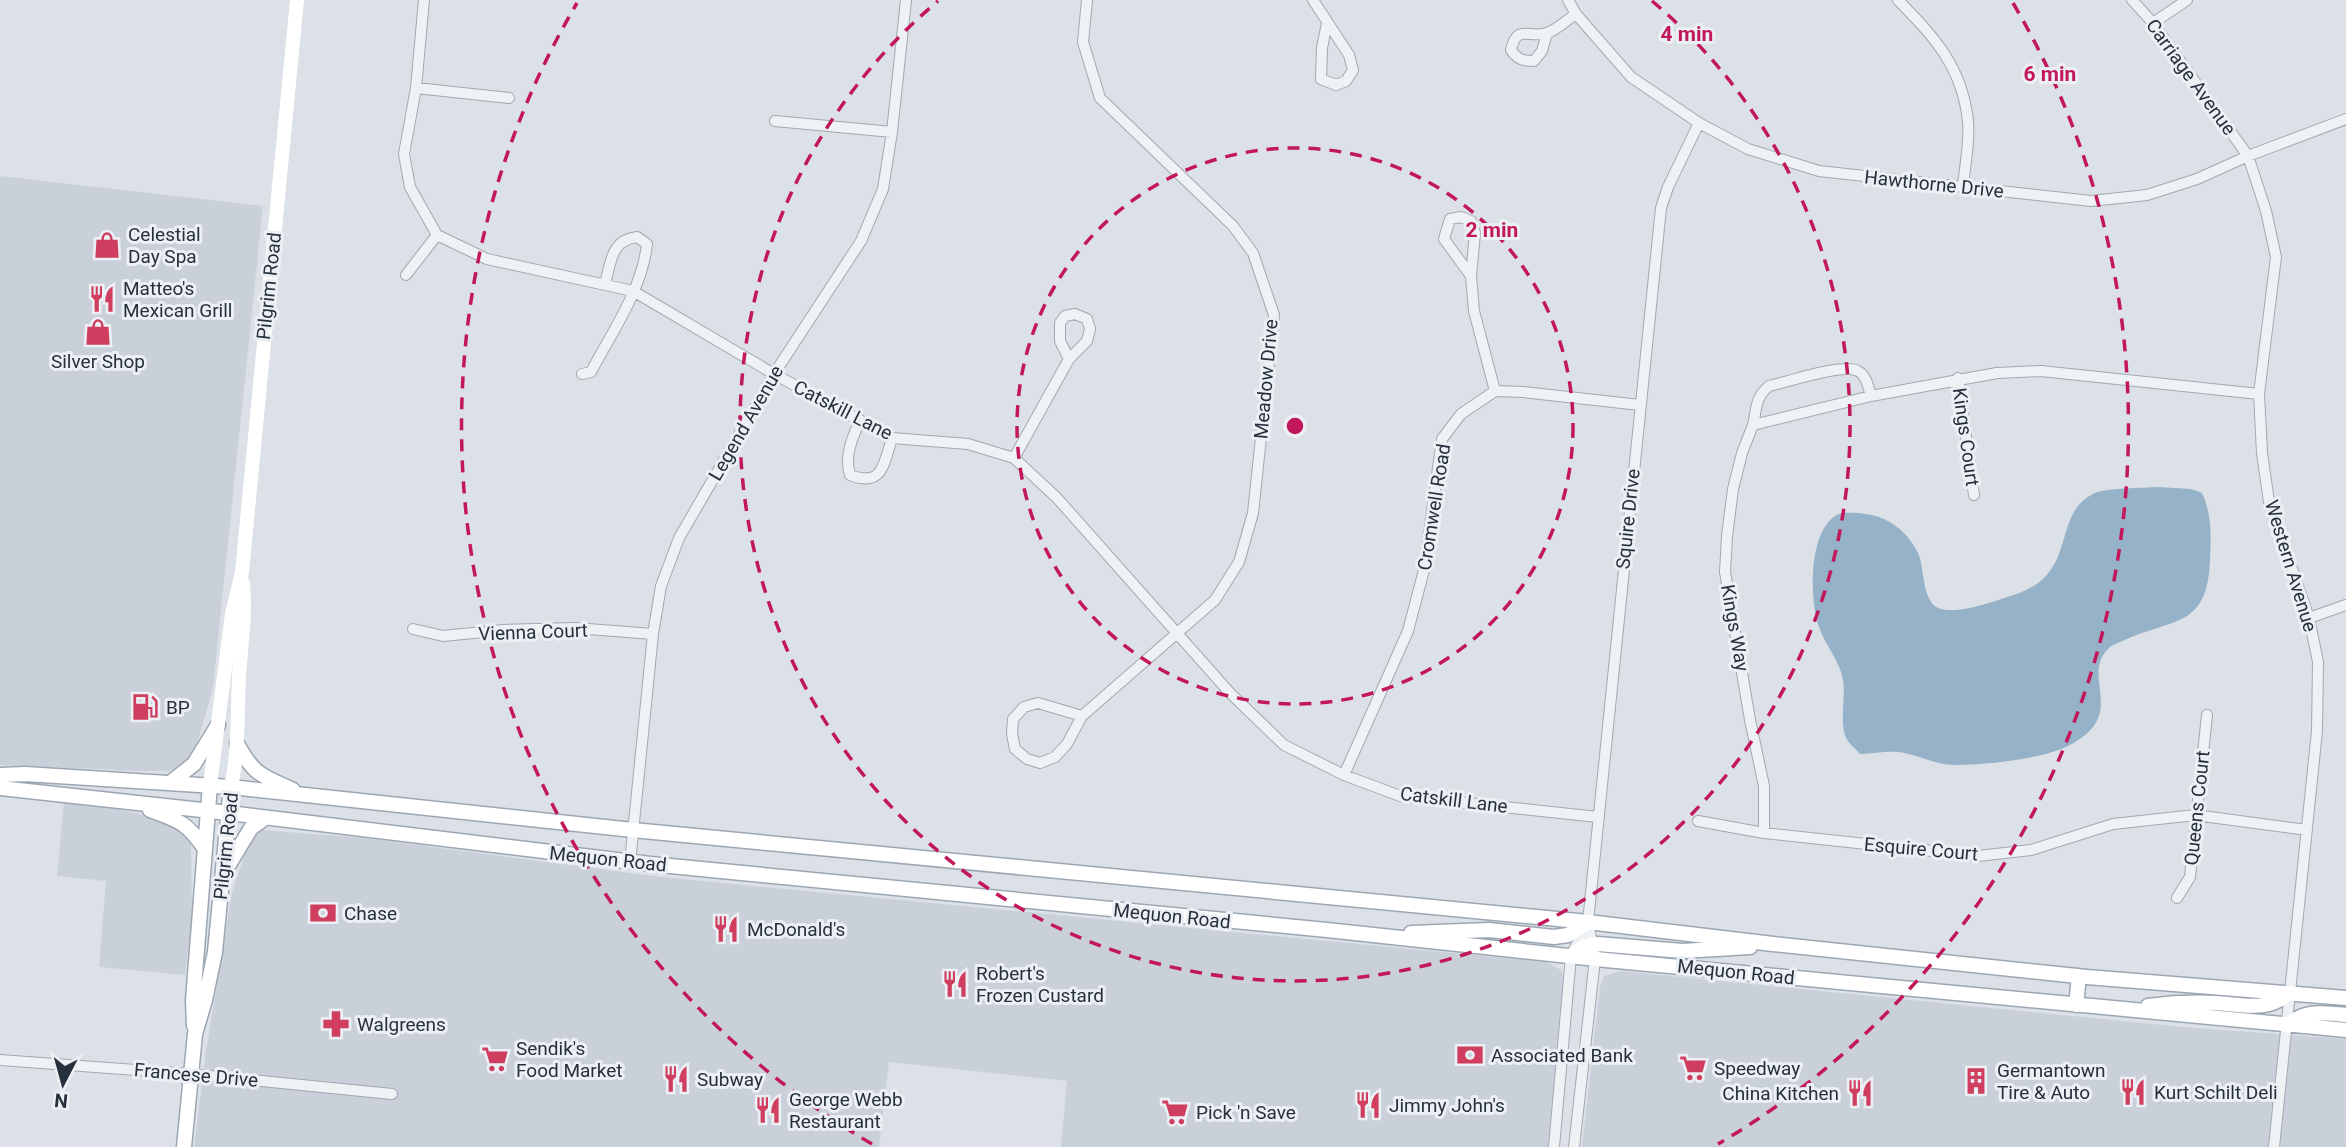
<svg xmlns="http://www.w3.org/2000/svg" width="2346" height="1147" font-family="Roboto,sans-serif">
<rect width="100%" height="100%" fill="#dce1e7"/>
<path fill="#cad0d9" d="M0,176L263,206L213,688L195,751L184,766L168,771H141L0,765Z
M64,802L104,806L148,816L180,827L188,834L191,843L192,918L185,975L99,967L106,881L57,876Z
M262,830L364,838L661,877L1546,962L1561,970L1564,981L1549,1147H1061L1067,1081L889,1062L879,1147H194L206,1051L232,893L249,841L254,834Z
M1621,971L2183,1027L2346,1039V1147H1582L1600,987L1604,976Z"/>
<path fill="#96b2c8" d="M2158,487L2191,489L2202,493C2212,514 2211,537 2210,561C2207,627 2175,618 2127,639C2121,642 2112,644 2108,649C2080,677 2129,714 2070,745C2044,759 1985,765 1955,765C1935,765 1917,754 1898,752C1886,751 1872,754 1860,754C1856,749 1849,744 1846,738C1839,720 1846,699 1843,680C1840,661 1825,645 1819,627C1809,601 1808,527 1839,514C1846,512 1858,513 1865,514C1888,516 1908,532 1918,553C1925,567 1921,604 1941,609C1959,614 1996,601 2013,595C2081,575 2049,514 2095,493C2106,488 2143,488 2158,487Z"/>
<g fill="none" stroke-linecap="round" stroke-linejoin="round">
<defs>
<path id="street" d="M424,0L416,88L404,154L410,187L437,235L487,259L633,291L774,374L892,438L968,444L1014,458L1057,498L1230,693L1284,745L1344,775L1400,796L1598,817
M1313,0L1349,55L1353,70L1346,81L1336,85L1321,79L1322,48L1327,23
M1568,0L1576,14L1631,77L1699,123L1748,149L1819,171L2091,201L2147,195L2197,179L2248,156L2346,119
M1898,0C1934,37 1962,66 1968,121C1970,141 1965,165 1963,186
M2132,0L2153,23L2248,156L2266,211L2276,257L2259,394L2262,453L2269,502L2309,618L2318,662L2317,731L2274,1147
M2153,23L2187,0
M1547,33L1542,51L1534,61C1523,61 1518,60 1511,50C1517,23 1529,39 1547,33C1557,30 1568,19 1576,14
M416,88L509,98
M775,121L892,132
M406,275L437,235
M1471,276L1444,239L1450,219L1461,217L1471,221L1475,233L1471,276L1474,311L1495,391
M582,374L591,372C612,332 642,290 647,244L637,237C611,240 611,262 605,284
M1958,378L1974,495
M860,420C852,439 844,456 850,475C883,488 884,463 892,438
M1753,425C1757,407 1755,398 1769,386C1788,382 1842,363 1858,371C1867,376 1868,387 1871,396
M1014,458L1069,359L1087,341L1090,329L1087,319L1075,314L1065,316L1060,323V341L1069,359
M2309,618L2346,605
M413,629L443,636L503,630L575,628L653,634
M1082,716L1038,703L1024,707L1013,719L1012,734L1015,749L1027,759L1040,763L1055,757L1067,744L1082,716L1215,600L1239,562L1253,513L1274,315L1253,253L1233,226L1100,98L1083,42L1087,0
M1344,775L1408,631L1424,570L1442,439L1461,414L1495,391L1523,392L1640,405
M1698,821L1764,833L1978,856L2031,850L2113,824L2195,815L2307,830
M1764,833V786L1750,720L1725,572L1727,536L1733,489L1742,453L1753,425L1871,396L1997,373L2041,371L2259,394
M630,862L653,634L661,586L679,538L774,374L861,241L883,189L892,132L906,0
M2177,898L2190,877L2207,715
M0,1060L190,1074L392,1094
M1554,1147L1571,956L1586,925
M1574,1147L1595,959L1588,922L1661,208L1668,187L1699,123"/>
<path id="primary" d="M237,744C255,776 261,775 293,790
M0,775L25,774L231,787L633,830L1588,922L1773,944L2087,977L2346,998
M170,783L194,764L218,725
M0,788L229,813L650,864L1327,930L1606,960L2346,1030
M150,810C180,821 186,822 205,849
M225,871L251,828L265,818
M1411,933L1489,930L1554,937L1568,935L1588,922
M1571,956L1584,946L1598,944L1682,951L1750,947
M2076,1005L2079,976
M2148,1006C2170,1003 2193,1002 2215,1003C2242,1004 2267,1013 2289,993
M194,1026L193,1000L210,785
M2287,1026C2305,1009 2323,1013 2346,1015
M184,1147L195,1034L205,1000L215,952L231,787"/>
</defs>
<use href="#street" stroke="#a2a8b1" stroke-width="12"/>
<use href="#primary" stroke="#9ca6b2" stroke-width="17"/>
<use href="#street" stroke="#eff2f5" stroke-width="10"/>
<path stroke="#fff" stroke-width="14" d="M210,785L232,614L242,572L297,0
M231,787C239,751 237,714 239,677C241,645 246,615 243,583"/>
<use href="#primary" stroke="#fff" stroke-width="14"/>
</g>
<g fill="none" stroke="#c2185b" stroke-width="3.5" stroke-dasharray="12 9">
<circle cx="1295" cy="426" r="278"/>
<path d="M1652 1A555 555 0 1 1 938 1"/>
<path d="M872 1144A833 833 0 0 1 577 3M2013 3A833 833 0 0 1 1718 1144"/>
</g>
<defs>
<symbol id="shop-bare" viewBox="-9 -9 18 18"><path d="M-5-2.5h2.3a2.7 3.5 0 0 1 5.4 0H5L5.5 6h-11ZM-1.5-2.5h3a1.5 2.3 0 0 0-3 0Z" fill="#cf3e5e" stroke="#ecf0f4" stroke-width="2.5" paint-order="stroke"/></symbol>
<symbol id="restaurant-bare" viewBox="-9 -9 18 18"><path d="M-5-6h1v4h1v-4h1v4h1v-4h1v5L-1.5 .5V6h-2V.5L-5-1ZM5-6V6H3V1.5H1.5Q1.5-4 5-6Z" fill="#cf3e5e" stroke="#ecf0f4" stroke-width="2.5" paint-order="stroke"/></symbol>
<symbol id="fuel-bare" viewBox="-9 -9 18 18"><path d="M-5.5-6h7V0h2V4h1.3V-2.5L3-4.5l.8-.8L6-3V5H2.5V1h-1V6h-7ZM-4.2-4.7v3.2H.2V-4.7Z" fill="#cf3e5e" stroke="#ecf0f4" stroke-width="2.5" paint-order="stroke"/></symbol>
<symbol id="bank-bare" viewBox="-9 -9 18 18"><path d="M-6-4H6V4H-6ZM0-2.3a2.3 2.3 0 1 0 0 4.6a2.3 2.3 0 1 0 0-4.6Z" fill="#cf3e5e" stroke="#ecf0f4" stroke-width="2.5" paint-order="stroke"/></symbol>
<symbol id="pharmacy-bare" viewBox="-9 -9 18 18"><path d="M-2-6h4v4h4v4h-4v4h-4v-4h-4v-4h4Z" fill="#cf3e5e" stroke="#ecf0f4" stroke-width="2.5" paint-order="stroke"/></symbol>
<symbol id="supermarket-bare" viewBox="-9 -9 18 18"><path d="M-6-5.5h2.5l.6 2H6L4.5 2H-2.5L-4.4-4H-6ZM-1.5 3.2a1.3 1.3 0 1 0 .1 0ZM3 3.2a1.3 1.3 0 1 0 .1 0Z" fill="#cf3e5e" stroke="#ecf0f4" stroke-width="2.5" paint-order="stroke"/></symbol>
<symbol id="building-bare" viewBox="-9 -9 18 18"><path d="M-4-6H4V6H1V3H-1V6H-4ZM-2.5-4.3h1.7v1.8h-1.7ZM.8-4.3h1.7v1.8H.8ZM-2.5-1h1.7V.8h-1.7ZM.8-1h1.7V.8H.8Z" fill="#cf3e5e" stroke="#ecf0f4" stroke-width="2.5" paint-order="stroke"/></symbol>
</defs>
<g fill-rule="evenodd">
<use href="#shop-bare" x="88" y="226" width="38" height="38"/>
<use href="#restaurant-bare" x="83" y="280" width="38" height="38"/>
<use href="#shop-bare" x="79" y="313" width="38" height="38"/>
<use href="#fuel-bare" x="126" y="688" width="38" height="38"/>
<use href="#bank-bare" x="304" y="894" width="38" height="38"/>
<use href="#restaurant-bare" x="707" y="910" width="38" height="38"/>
<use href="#restaurant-bare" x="936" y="965" width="38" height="38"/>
<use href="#pharmacy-bare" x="317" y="1005" width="38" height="38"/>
<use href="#bank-bare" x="1451" y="1036" width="38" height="38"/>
<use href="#supermarket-bare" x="476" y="1040" width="38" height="38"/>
<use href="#supermarket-bare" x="1674" y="1049" width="38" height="38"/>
<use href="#restaurant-bare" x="657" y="1060" width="38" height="38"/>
<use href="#building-bare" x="1957" y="1062" width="38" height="38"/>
<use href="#restaurant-bare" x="2114" y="1073" width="38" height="38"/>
<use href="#restaurant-bare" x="1841" y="1074" width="38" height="38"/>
<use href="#restaurant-bare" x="1349" y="1086" width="38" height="38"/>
<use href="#restaurant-bare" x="749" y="1091" width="38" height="38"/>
<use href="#supermarket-bare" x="1156" y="1093" width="38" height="38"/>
</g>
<g text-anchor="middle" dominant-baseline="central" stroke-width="6" stroke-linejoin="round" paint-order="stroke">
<g font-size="19" fill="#26303d" stroke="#ecf0f4">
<text transform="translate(2191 77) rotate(54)">Carriage Avenue</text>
<text transform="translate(1934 184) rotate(6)">Hawthorne Drive</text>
<text transform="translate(269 286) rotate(-84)">Pilgrim Road</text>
<text transform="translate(1266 379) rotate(-85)">Meadow Drive</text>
<text transform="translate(843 410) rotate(27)">Catskill Lane</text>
<text transform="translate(746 423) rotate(-60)">Legend Avenue</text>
<text transform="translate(1966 437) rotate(82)">Kings Court</text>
<text transform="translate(1434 507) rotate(-81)">Cromwell Road</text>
<text transform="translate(1628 519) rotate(-84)">Squire Drive</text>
<text transform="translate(2291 566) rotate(73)">Western Avenue</text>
<text transform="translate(1735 628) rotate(80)">Kings Way</text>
<text transform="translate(533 632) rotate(-2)">Vienna Court</text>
<text transform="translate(1454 800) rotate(7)">Catskill Lane</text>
<text transform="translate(2197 808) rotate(-84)">Queens Court</text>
<text transform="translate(226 846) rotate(-84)">Pilgrim Road</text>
<text transform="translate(1921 849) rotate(5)">Esquire Court</text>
<text transform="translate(608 859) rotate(6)">Mequon Road</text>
<text transform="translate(1172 916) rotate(6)">Mequon Road</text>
<text transform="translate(1736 972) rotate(6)">Mequon Road</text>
<text transform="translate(196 1075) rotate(5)">Francese Drive</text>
</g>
<g font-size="19" fill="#26303d" stroke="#ecf0f4" text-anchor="start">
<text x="128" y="234">Celestial<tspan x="128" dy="22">Day Spa</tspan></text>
<text x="123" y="288">Matteo's<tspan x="123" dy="22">Mexican Grill</tspan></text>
<text x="98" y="361" text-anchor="middle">Silver Shop</text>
<text x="166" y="707">BP</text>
<text x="344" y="913">Chase</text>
<text x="747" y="929">McDonald's</text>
<text x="976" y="973">Robert's<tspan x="976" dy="22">Frozen Custard</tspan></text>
<text x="357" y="1024">Walgreens</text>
<text x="516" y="1048">Sendik's<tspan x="516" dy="22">Food Market</tspan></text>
<text x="1491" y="1055">Associated Bank</text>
<text x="1714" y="1068">Speedway</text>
<text x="1997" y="1070">Germantown<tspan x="1997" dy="22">Tire &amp; Auto</tspan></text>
<text x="697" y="1079">Subway</text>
<text x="2154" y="1092">Kurt Schilt Deli</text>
<text x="1839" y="1093" text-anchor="end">China Kitchen</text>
<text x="789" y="1099">George Webb<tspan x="789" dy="22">Restaurant</tspan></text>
<text x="1389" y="1105">Jimmy John's</text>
<text x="1196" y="1112">Pick 'n Save</text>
</g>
</g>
<circle cx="1295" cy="426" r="10" fill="#c2185b" stroke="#ecf0f4" stroke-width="3.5"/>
<g font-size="21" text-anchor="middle" font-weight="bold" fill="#c2185b" stroke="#ecf0f4" stroke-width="6" stroke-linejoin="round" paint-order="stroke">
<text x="1687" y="41">4 min</text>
<text x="2050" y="81">6 min</text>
<text x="1492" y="237">2 min</text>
</g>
<g transform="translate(63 1084) rotate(186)" stroke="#ecf0f4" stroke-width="5" paint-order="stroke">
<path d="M0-5L12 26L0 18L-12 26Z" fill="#26303d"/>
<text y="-10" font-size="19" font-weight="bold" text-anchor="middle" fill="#26303d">N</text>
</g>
</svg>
